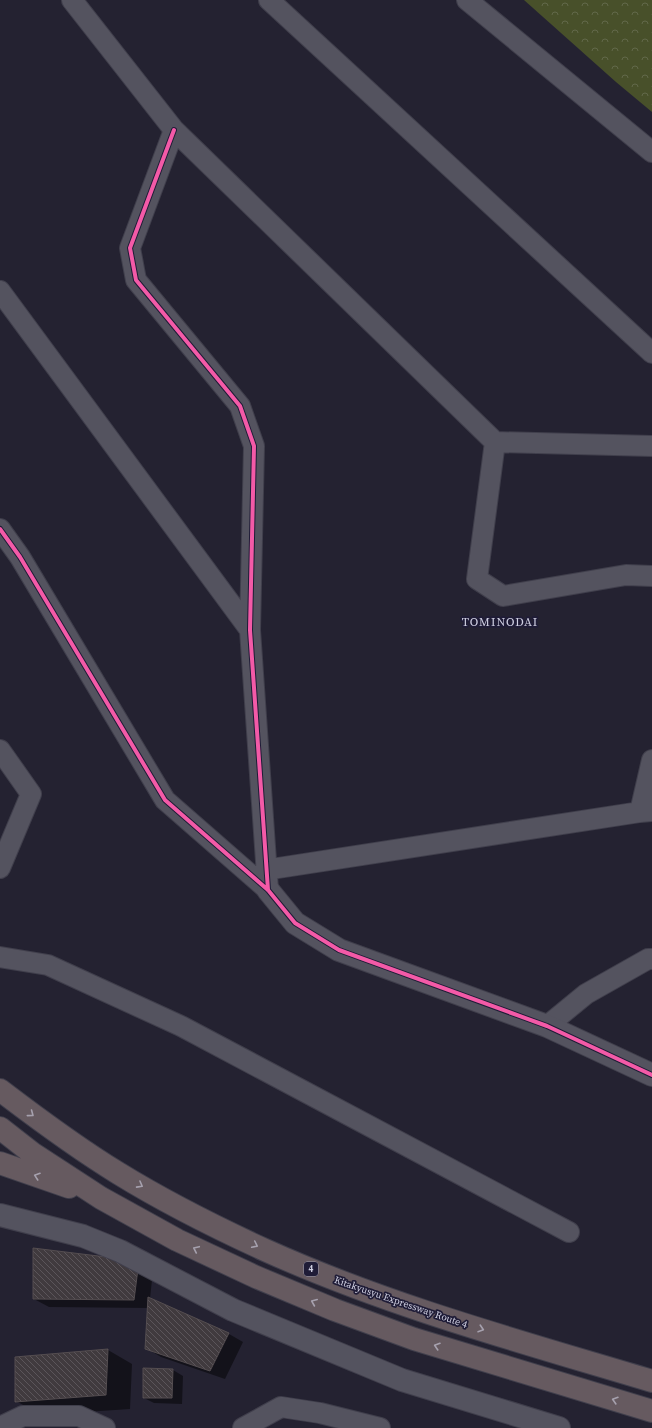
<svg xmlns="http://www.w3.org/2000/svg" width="652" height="1428" font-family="'Source Serif 4',serif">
<defs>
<pattern id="forest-crowns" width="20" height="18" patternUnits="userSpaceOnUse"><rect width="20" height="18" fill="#48502a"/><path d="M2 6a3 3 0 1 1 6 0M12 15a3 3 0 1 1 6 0" fill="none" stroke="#616849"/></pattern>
<pattern id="building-back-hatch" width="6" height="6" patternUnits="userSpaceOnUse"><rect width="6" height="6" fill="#403a3e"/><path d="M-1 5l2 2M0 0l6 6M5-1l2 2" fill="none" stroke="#5b555a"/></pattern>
</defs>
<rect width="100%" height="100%" fill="#242231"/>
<path fill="url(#forest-crowns)" d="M524,0H652V112L616,82Z"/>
<path fill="#0007" d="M34,1249L153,1270L150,1299L229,1334L243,1342L225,1379L161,1357L146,1348L149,1308L49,1307L34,1299Z
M108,1350L132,1364L130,1409L41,1415L16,1401Z
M173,1370L183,1376L182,1404L154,1403L144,1398Z"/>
<path fill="url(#building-back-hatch)" stroke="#544d50" d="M33,1248L139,1261L134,1300L33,1299Z
M148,1297L229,1333L210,1371L145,1349Z
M108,1349L106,1395L15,1402V1357Z
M143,1368L173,1369L172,1398H143Z"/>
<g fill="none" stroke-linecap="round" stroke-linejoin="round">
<defs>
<path id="minor" d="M72,0L174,130L495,442L652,446
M269,0L652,353
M467,0L652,152
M174,130L130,248L136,280L240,406L254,446L250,630L268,890
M0,291L250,630
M495,442L477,579L503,596L626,575L652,576
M0,529L20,557L165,800L268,890
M0,750L31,794L0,868
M640,812L652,760
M265,870L640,812L652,811
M0,957L48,965L181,1026L569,1232
M547,1026L586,994L648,959H652
M0,1427L23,1416H79L105,1428
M243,1428L281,1407L320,1413L380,1428"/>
<path id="tertiary" d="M268,890L295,923L339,950L547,1026L652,1075
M0,1215L83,1236L120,1251L233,1310L402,1380L559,1428"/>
<path id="motorway" d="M0,1090C38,1119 77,1148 118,1173C165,1202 215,1227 265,1250C389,1306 522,1342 652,1381
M0,1128L32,1153L101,1198L177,1240L256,1277L335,1310L414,1339L652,1411
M0,1163L69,1187"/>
</defs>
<use href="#minor" stroke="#403f4c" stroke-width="22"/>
<use href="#tertiary" stroke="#403f4c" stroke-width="24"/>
<use href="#motorway" stroke="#403f4c" stroke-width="24"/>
<use href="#minor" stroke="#54535f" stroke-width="20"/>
<use href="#tertiary" stroke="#54535f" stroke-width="22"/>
<use href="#motorway" stroke="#665a60" stroke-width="22"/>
<defs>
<path id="cycleway" d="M174,130L130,248L136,280L240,406L254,446L250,630L268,890
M0,529L20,557L165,800L268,890L295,923L339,950L547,1026L652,1075"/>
</defs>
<use href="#cycleway" stroke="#1f1c37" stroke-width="6"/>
<use href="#cycleway" stroke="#f35aa7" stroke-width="4"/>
</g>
<defs><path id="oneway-chevron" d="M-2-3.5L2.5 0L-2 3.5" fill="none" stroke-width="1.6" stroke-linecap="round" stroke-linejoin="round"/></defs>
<g stroke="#a6a1ae">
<use href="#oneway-chevron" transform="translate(31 1114) rotate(37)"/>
<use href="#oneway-chevron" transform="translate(37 1176) rotate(-161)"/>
<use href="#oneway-chevron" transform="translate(140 1185) rotate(29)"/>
<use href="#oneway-chevron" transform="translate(255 1245) rotate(26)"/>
<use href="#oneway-chevron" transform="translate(196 1249) rotate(-155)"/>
<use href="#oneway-chevron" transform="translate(314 1302) rotate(-157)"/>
<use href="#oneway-chevron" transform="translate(481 1329) rotate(18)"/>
<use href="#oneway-chevron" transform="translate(437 1346) rotate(-162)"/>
<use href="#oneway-chevron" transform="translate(615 1400) rotate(-163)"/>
</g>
<g text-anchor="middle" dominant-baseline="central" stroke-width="3.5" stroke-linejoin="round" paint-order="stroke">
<rect fill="#1f1c37" stroke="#9b9aaf" stroke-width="1" x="304" y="1262" width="14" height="14" rx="3"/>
<g font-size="9" font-weight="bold" fill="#d0d0e2">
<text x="311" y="1269">4</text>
</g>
<g font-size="10" fill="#d0d0e2" stroke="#1f1c37">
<text transform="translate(401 1302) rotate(19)">Kitakyusyu Expressway Route 4</text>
</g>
<g font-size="12" letter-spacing="1" fill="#d0d0e2" stroke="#1f1c37">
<text x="500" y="622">TOMINODAI</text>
</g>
</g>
</svg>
